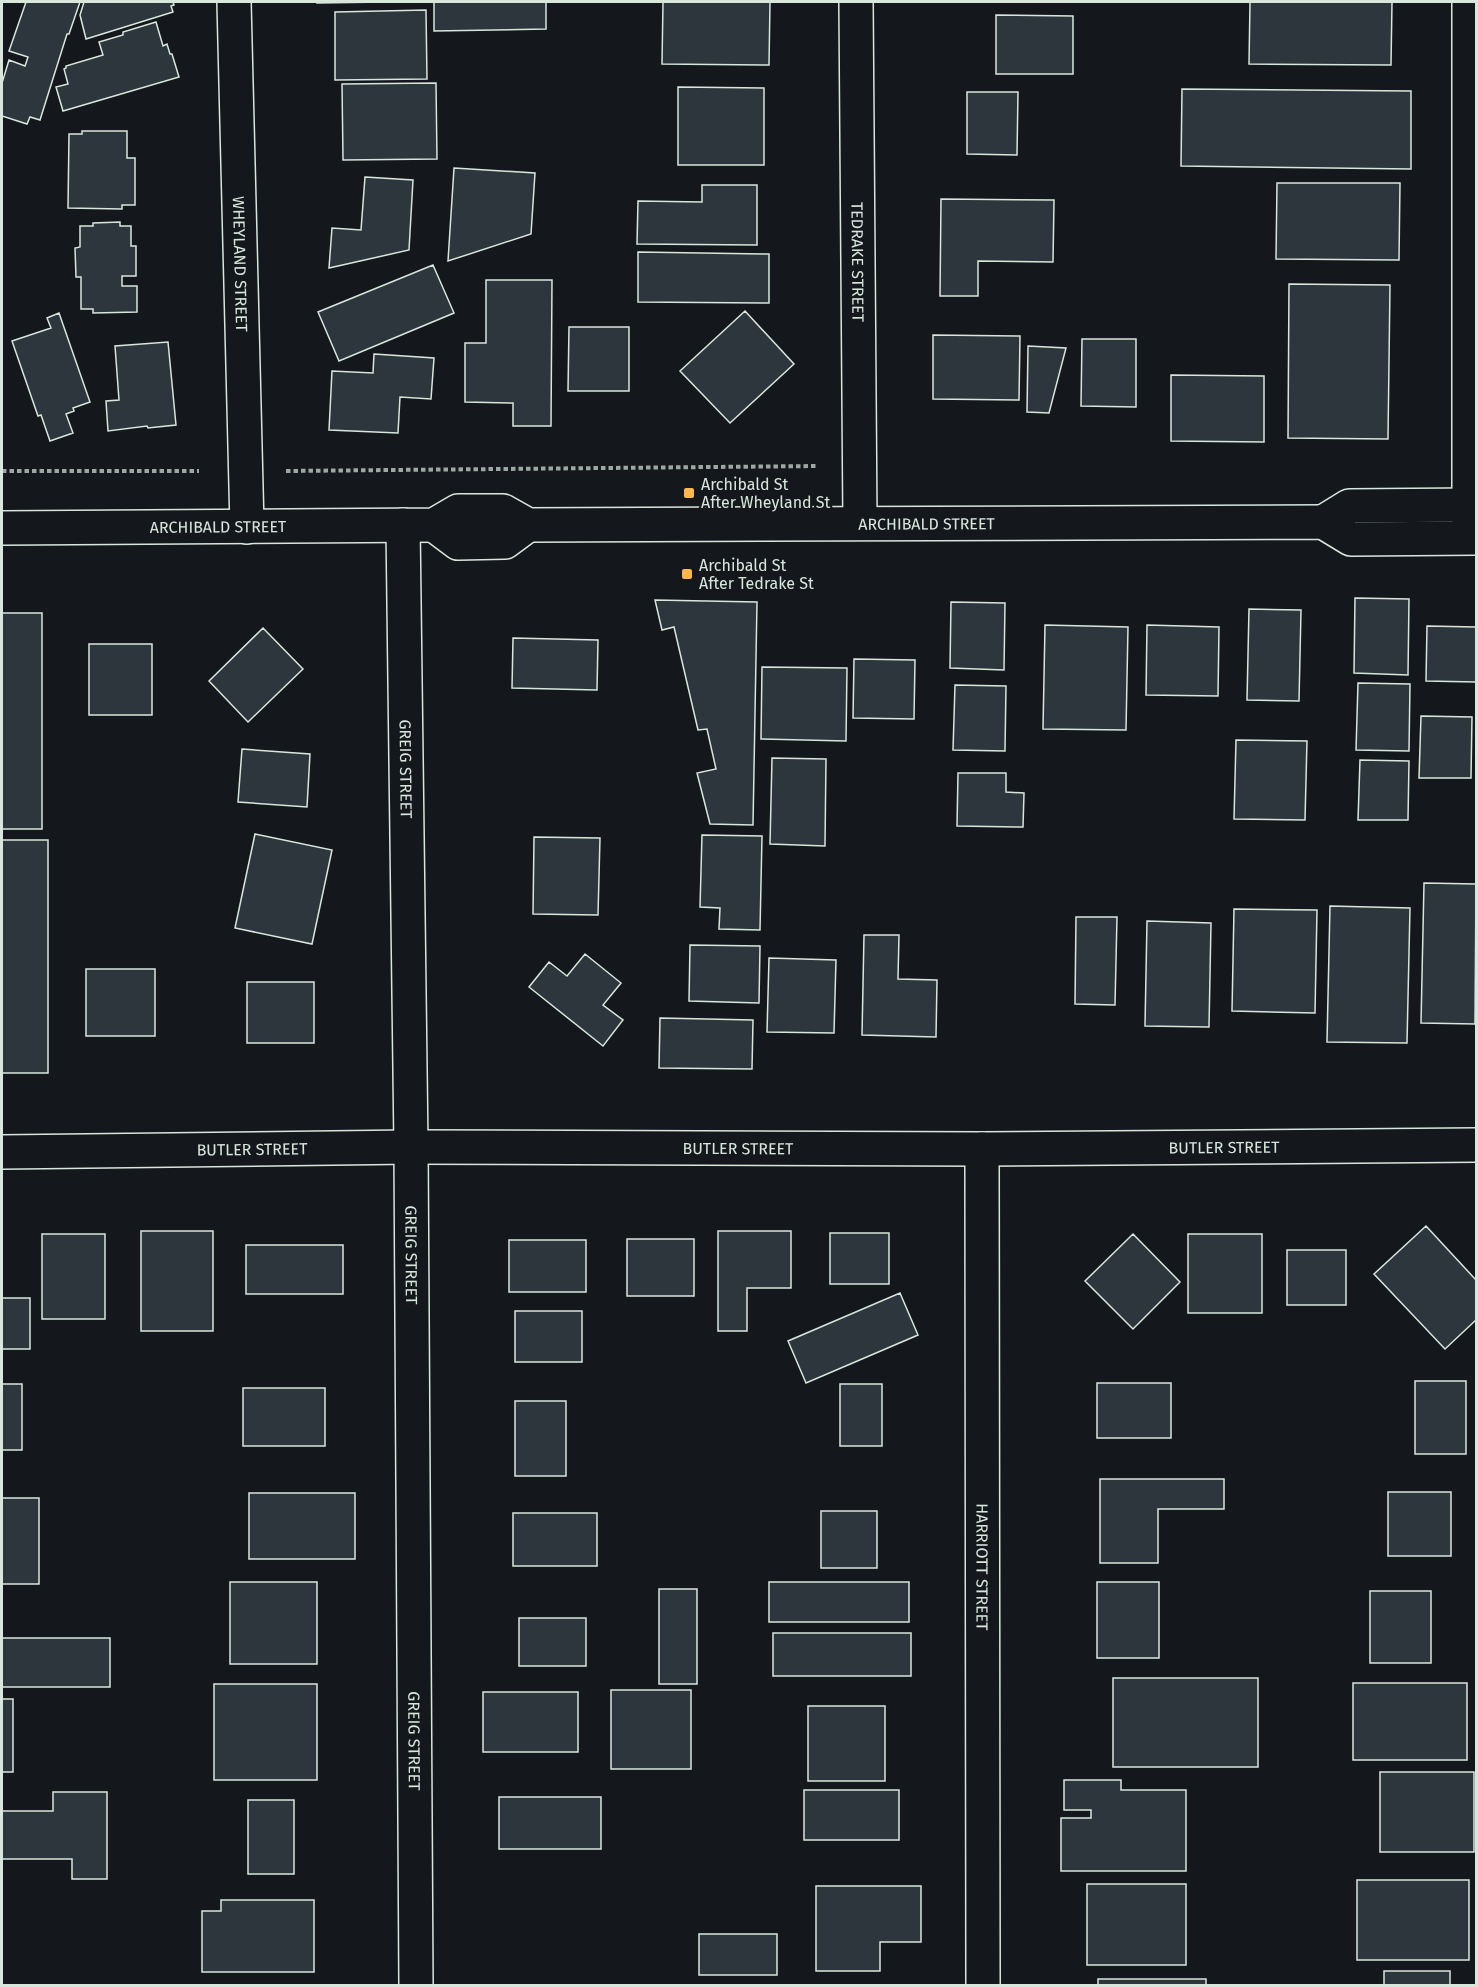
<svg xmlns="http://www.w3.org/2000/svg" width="1478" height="1987" font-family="'Fira Sans',sans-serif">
<rect width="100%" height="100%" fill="#14181c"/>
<path fill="#2c363c" stroke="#d8e6dc" stroke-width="1.5" d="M26,2H80L69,34H67L40,120L30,117L27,124L2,116V83L9,60L25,66L28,57L9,51Z
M84,2H173L174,5L171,6L173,12L86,39L80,15Z
M317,2H386L317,3Z
M434,2H546V29L434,31Z
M663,2H770L769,65L662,64Z
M1250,2H1392L1391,65L1249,64Z
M426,10L427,79L335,80V12Z
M996,15L1073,16V74H996Z
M156,22L163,46L167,44L170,54H172L179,77L63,111L56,87L68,84L64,69L66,68V66L103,55L99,42L123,35V32Z
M436,83L437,159L343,160L342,84Z
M678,87L764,88V165H678Z
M1182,89L1411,91V169L1181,166Z
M967,92H1018L1017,155L967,154Z
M82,131H127V158H135V205H122V209L68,208L69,134H82Z
M454,168L535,173L531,234L448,261Z
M365,177L413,180L409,250L329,268L332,228L361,230Z
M1277,183H1400L1399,260L1276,259Z
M702,185H757V245L637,244L638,201L702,202Z
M941,199L1054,200L1053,262L978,261V296H940Z
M120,222V226H131V246H136V276H122V286H137V312L93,313V309H81V277H76L75,248L80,247V226H93V223Z
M638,252L769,254V303L638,302Z
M433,265L454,313L339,361L318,312Z
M486,280H552L551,426H513V403L465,402V343H486Z
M1289,284L1390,285L1388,439L1288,438Z
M745,311L794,364L730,423L680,371Z
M59,313L90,402L73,408L74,411L66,414L73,433L50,441L41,415L38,416L12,341L51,328L47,318Z
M569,327H629V391H568Z
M933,335L1020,336L1019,400L933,399Z
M1082,339H1136V407L1081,406Z
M168,342L176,425L148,428L147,426L108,431L106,401L119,400L115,346Z
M1028,346L1066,348L1049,413L1027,412Z
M374,354L434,358L431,399L400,397L398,433L329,430L332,371L373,373Z
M1171,375L1264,376V442L1171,441Z
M1355,598L1409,599L1408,675L1354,673Z
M655,600L757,602L753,825L710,824L697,773L716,769L707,729L698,730L674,627L662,630Z
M951,602L1005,603L1004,670L950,668Z
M1249,609L1301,610L1299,701L1247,700Z
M2,613H42V829H2Z
M1045,625L1128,627L1126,730L1043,729Z
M1147,625L1219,627L1218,696L1146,695Z
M1427,626L1476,627V682L1426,681Z
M263,628L303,669L248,722L209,681Z
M513,638L598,640L597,690L512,688Z
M89,644H152V715H89Z
M854,659L915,660L914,719L853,718Z
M762,667L847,668L846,741L761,739Z
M1358,683L1410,684L1409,751L1356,750Z
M955,685L1006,686L1005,751L953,750Z
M1421,716L1472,717L1471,778H1419Z
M1236,740L1307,741L1305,820L1234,819Z
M242,749L310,754L307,807L238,802Z
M772,758L826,759L825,846L770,844Z
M1360,760L1409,761L1408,820H1358Z
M958,773H1006V792L1024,793L1023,827L957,826Z
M255,834L332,850L312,944L235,928Z
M702,835L762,836L760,930L719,929L720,908L700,907Z
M534,837L600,838L598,915L533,914Z
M2,840H48V1073H2Z
M1424,883L1476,884L1475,1024L1421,1023Z
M1330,906L1410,908L1407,1043L1327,1042Z
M1234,909L1317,910L1315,1013L1232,1011Z
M1076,917H1117L1115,1005L1075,1004Z
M1147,921L1211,923L1209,1027L1145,1026Z
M864,935H899L898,979L937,980L936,1037L862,1035Z
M690,945L760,946L759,1003L689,1001Z
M585,954L621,983L603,1005L623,1020L603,1046L529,987L549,962L567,976Z
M769,958L836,960L834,1033L767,1032Z
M86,969H155V1036H86Z
M247,982H314V1043H247Z
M660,1018L753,1020L752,1069L659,1068Z
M1426,1226L1476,1280V1320L1445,1349L1374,1274Z
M141,1231H213V1331H141Z
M718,1231H791V1288H747V1331H718Z
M830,1233H889V1284H830Z
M42,1234H105V1319H42Z
M1133,1234L1180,1282L1133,1329L1085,1281Z
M1188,1234H1262V1313H1188Z
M627,1239H694V1296H627Z
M509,1240H586V1292H509Z
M246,1245H343V1294H246Z
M1287,1250H1346V1305H1287Z
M900,1293L918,1335L806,1383L788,1341Z
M2,1298H30V1349H2Z
M515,1311H582V1362H515Z
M1415,1381H1466V1454H1415Z
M1097,1383H1171V1438H1097Z
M2,1384H22V1450H2Z
M840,1384H882V1446H840Z
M243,1388H325V1446H243Z
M515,1401H566V1476H515Z
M1100,1479H1224V1509H1158V1563H1100Z
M1388,1492H1451V1556H1388Z
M249,1493H355V1559H249Z
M2,1498H39V1584H2Z
M821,1511H877V1568H821Z
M513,1513H597V1566H513Z
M230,1582H317V1664H230Z
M769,1582H909V1622H769Z
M1097,1582H1159V1658H1097Z
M659,1589H697V1684H659Z
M1370,1591H1431V1663H1370Z
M519,1618H586V1666H519Z
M773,1633H911V1676H773Z
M2,1638H110V1687H2Z
M1113,1678H1258V1767H1113Z
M1353,1683H1467V1760H1353Z
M214,1684H317V1780H214Z
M611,1690H691V1769H611Z
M483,1692H578V1752H483Z
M2,1699H13V1772H2Z
M808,1706H885V1781H808Z
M1380,1772H1474V1852H1380Z
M1064,1780H1121V1790H1186V1871H1061V1818H1091V1810H1064Z
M804,1790H899V1840H804Z
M53,1792H107V1879H72V1859H2V1811H53Z
M499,1797H601V1849H499Z
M248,1800H294V1874H248Z
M1357,1880H1469V1960H1357Z
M1087,1884H1186V1965H1087Z
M816,1886H921V1942H880V1971H816Z
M221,1900H314V1972H202V1911H221Z
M699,1934H777V1975H699Z
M1384,1971H1450V1986H1384Z
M1098,1979H1206V1986H1098Z"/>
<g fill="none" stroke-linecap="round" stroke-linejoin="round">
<defs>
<g id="street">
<path id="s1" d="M234,2L247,527"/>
<path id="s2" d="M856,2L860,523"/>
<path d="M1469,2V533"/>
<path id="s3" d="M403,525L411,1147L416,1986"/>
<path id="s4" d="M982,1149L983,1986"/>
<path id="s5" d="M2,1152L411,1147L982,1149L1476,1145"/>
</g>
<g id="secondary">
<path d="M1323,522L1349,506L1476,505"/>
<path d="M434,525L458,543L505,542L528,525"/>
<path id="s6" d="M2,528L434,525L458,511H503L528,525L1323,522L1351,539L1476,538"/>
</g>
</defs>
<use href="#street" stroke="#d8e6dc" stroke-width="36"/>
<use href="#secondary" stroke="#d8e6dc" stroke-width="36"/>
<path stroke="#9da8a2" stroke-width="4" stroke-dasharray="4.5 3" stroke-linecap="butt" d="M2,471H199
M286,471L818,466"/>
<use href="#street" stroke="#14181c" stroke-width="33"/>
<use href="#secondary" stroke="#14181c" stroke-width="33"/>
</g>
<g fill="#ffb74d" stroke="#14181c" stroke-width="2">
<rect x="683" y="487" width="12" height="12" rx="3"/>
<rect x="681" y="568" width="12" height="12" rx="3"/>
</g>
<g text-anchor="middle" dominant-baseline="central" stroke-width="4.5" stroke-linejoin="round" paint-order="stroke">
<g font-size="16" fill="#d8e6dc" stroke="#14181c">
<text stroke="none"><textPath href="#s2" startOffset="260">TEDRAKE STREET</textPath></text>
<text stroke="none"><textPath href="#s1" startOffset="262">WHEYLAND STREET</textPath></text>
<text stroke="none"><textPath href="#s6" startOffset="932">ARCHIBALD STREET</textPath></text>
<text stroke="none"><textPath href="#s6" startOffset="216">ARCHIBALD STREET</textPath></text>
<text stroke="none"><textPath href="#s3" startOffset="244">GREIG STREET</textPath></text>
<text stroke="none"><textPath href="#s5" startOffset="1222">BUTLER STREET</textPath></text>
<text stroke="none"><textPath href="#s5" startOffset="736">BUTLER STREET</textPath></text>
<text stroke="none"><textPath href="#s5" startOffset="250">BUTLER STREET</textPath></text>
<text stroke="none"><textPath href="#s3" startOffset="730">GREIG STREET</textPath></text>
<text stroke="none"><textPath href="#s4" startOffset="418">HARRIOTT STREET</textPath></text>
<text stroke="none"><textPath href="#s3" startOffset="1216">GREIG STREET</textPath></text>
</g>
<g font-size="16" fill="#d8e6dc" stroke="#14181c" text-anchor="start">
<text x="701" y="484">Archibald St<tspan x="701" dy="18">After Wheyland St</tspan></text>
<text x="699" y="565">Archibald St<tspan x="699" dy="18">After Tedrake St</tspan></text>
</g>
</g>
<rect width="1478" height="1987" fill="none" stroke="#d8e6dc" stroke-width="6"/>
</svg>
